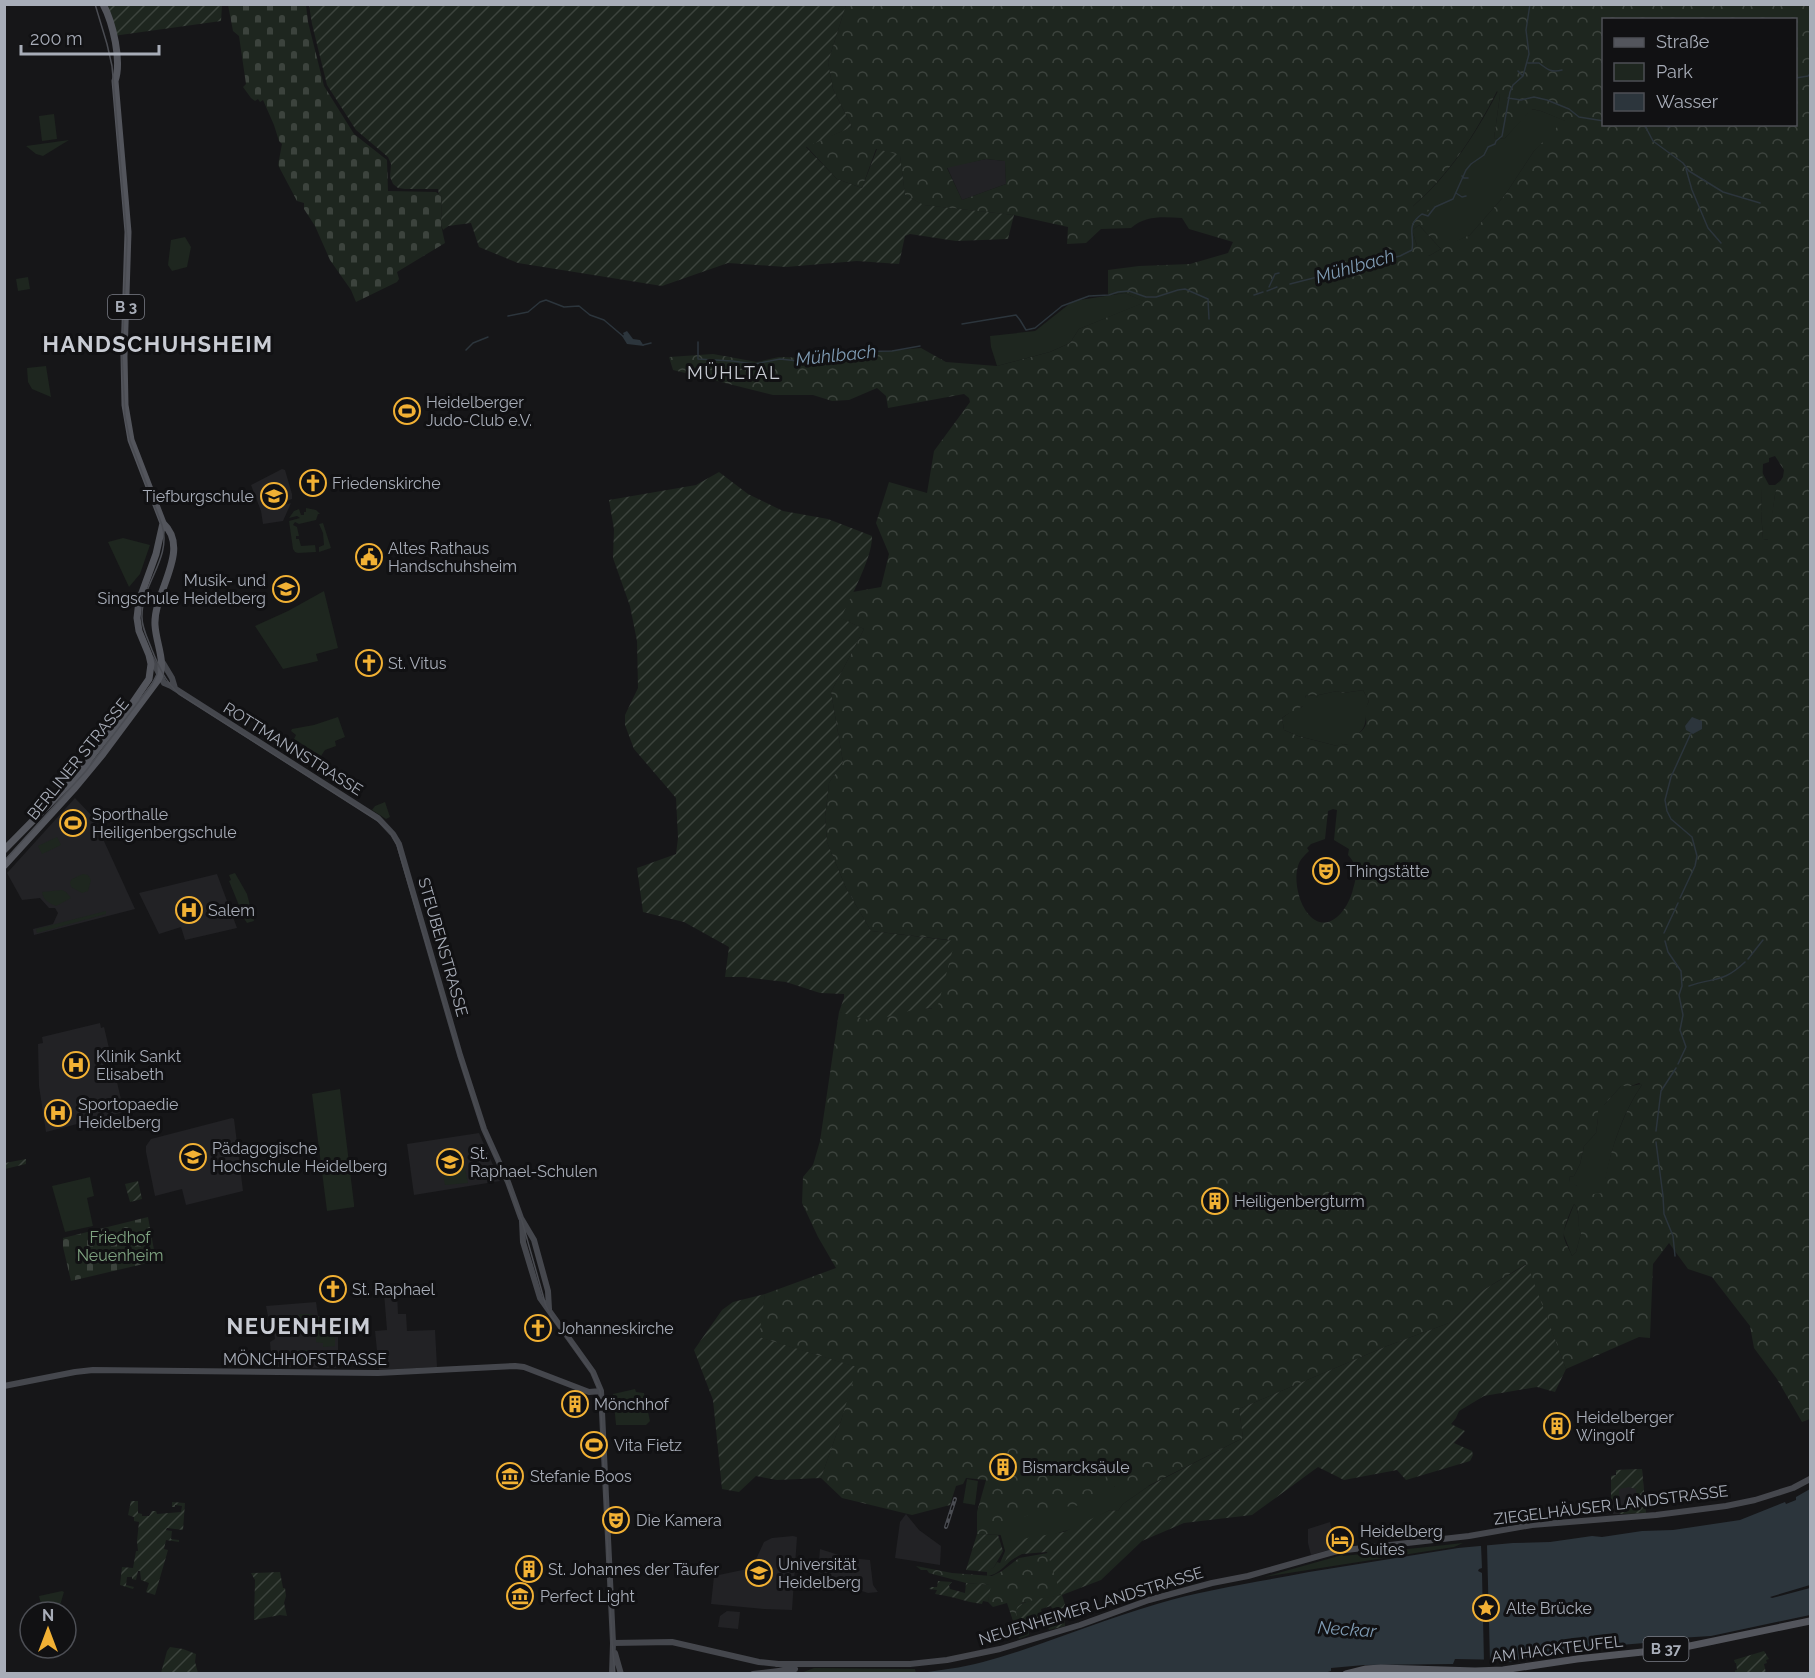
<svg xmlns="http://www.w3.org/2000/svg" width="1815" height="1678" font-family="Raleway,sans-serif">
<defs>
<pattern id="forest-crowns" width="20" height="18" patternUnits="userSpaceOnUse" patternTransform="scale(1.5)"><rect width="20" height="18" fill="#1e261f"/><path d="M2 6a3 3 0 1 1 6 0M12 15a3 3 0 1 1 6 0" fill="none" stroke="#3c433d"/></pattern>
<pattern id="cemetery-stones" width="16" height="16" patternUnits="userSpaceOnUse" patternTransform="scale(1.5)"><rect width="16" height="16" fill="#1e261f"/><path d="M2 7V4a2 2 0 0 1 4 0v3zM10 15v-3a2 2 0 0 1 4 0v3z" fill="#3c433d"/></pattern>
<pattern id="garden-furrows" width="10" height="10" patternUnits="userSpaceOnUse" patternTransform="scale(1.5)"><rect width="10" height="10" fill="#1e261f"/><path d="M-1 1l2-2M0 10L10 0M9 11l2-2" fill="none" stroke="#3c433d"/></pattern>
</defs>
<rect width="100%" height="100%" fill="#161618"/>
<path fill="#222225" d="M986,159L1005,161L1006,184L962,200L947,167Z
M282,469L285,470L292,494V499L284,502L285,505L291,503L283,521L263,524L261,511L251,485Z
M75,798L93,817L135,909L34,935L33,929L53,924L58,913L55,908H49L40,898L22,900L7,873Z
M217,874L237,928L185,940L181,927L159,934L139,893Z
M100,1023L101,1028L104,1027L124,1112L46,1132L39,1086L38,1044L43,1043L42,1037Z
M232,1118L234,1119L243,1191L186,1205L182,1189L155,1196L146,1152V1146L151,1139Z
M479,1133L500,1181L414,1195L407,1144Z
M397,1292L398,1314H406L407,1331L435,1330L437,1367L379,1370L375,1331L387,1330L384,1293Z
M316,1302L318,1316H338V1368L272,1367L270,1342L275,1339L272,1319L268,1316L266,1306Z
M1642,1469L1646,1513L1613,1514L1611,1476L1616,1475V1470Z
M906,1514L919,1530L941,1546L940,1565L895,1558L900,1522Z
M1330,1522L1336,1548L1311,1555L1308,1543V1529Z
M793,1536L797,1537L792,1610L764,1609L711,1604L714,1576L752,1568L764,1542L772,1538Z
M820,1549L848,1558L870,1560L873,1585L878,1592L868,1593L841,1584L818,1572Z
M727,1611L740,1612L738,1629L718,1627L720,1616Z"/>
<path fill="#1e261f" d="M1498,91L1500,95L1494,139L1505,138L1531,109L1541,111L1566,121L1534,151L1505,195L1470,235L1447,246L1413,206C1449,176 1477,132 1498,91Z
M54,114L57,139L42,141L39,116Z
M69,140L43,156L36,154L26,146Z
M1419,225L1441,249L1429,256L1417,246L1412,230Z
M185,237L191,247L187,267L172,271L168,265L171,240Z
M28,277L30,289L18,291L16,279Z
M1125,293L1146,302L1079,329L1070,343L1050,352L997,366L991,347L990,336L1035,331L1073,301Z
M46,366L51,397L32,389L28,382L27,368Z
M1762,472L1769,485H1775L1780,481L1775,495L1769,540L1763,539L1761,512Z
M306,508L316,510L320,514H318L316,520L299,524L295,522L293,525L297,527L299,536H296V539H299L301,546L315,545L316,552L298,553L295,552L293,549L289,521L300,518L297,516L289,518L294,511L299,509L301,515H304V512H306Z
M323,523L331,548L319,552V547L324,545L323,533L319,524Z
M123,538L150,545L140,574L129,587L108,542Z
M324,591L338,648L316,654L318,661L283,669L255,626L288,611Z
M1363,690L1369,701C1363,712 1370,724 1359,733H1355L1348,744L1343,745L1340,743L1337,746L1298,736L1284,730L1282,718L1295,709L1302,707L1306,695L1314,696L1337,691L1343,693Z
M338,717L345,737L335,741L336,746L325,750L321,756L294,739L296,735L291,731L292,729L314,725Z
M385,802L390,817L386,819L372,810L375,806Z
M57,837L61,845L42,854L38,846Z
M235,873L247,894L254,921L247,923L245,920L229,881L231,880L229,875Z
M83,874L88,875L91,880L88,891L82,893L71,887L70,882L72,879Z
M62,890L66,892L71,898L56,906C49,903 43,900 42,892Z
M106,911V914L37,933L36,929Z
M1641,1084L1642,1085C1622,1113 1607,1159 1604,1193L1584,1196L1577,1186L1570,1183L1569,1177L1574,1176L1580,1164L1584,1146L1596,1133L1598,1118V1105H1604L1621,1086H1631Z
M340,1089L354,1204V1207L327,1211L312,1094Z
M459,1152V1155H462L468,1183L445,1185L443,1175L453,1173L449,1153Z
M90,1177L94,1196L87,1198L93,1226L65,1232L52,1186Z
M1574,1204C1581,1211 1576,1223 1581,1233L1576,1252L1572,1256L1563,1233Z
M299,1314H312L315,1317H339V1334L335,1335V1346L323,1347V1343L316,1342V1324H300Z
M298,1350H314V1363H298Z
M635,1389L636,1392L644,1393L650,1421L646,1425H616L613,1394Z
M1043,1458L1108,1469L1115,1479L1114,1487L1117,1481L1146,1483L1149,1486L1123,1504L1118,1511L1110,1510L1079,1527L1055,1534L1058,1552C1046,1552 1031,1550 1019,1555C1007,1561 1001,1575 987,1576V1571L994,1567L997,1562L1000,1563L1005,1551L1000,1533Z
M967,1479L978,1481L975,1505L963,1503Z
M1463,1543L1454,1547L1264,1577L1342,1555L1343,1556Z
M62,1591L64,1592L58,1612H43L39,1596Z
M814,1668L915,1669L916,1673L798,1674Z"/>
<path fill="url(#forest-crowns)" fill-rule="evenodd" d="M846,5H1810V1419L1802,1422L1777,1379L1754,1348L1750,1326L1712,1277L1688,1269L1669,1243L1653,1264L1650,1338L1639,1337L1566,1369L1526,1264L1480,1292L1449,1323L1387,1346L1239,1409L1243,1438L1130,1495L1126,1487L1113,1486L1082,1505L1054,1508L1012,1520L1002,1535L977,1534V1512L986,1480L966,1478L963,1484L956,1486L950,1505L912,1515L842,1498L821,1478L841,1421L856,1367L758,1337L765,1294L836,1268L818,1237L802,1203L803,1177L813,1165L820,1141L839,1012L876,1017L915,1007L932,1009L950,940L871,931L846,888L827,842L825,817L829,783L843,762L831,692L864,629L838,617L847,593L881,587L889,554L876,523L889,482L927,493L934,451L970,402L969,398L964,394L888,408L886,396L877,388L849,400L832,401L813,395H773L673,370L669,357L713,354L757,362L779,357L807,358L921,348L946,362L997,366L1050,352L1070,343L1079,329L1145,302L1125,293L1108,295V270L1139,266L1190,264L1228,253L1233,242L1189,229L1182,218C1163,217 1146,215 1131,228L1101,229L1086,243L1067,244L1068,227L1014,215L923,205L905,195L900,156L876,149L862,188L837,179L806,146L852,127L833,89L828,62ZM1604,20H1796V124H1604ZM1497,91L1500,95L1494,139L1505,138L1532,109L1541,111L1565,121L1559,125L1534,151L1505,195L1470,235L1447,245L1425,218L1429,210L1413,206C1449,175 1476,133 1497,91ZM986,159L1005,161L1006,184L962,200L947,168ZM1419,225L1441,249L1429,256L1423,247L1417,246L1412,230ZM1775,456L1784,470L1783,477L1777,486L1775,495L1768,540L1763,539L1761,512L1763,464L1769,462V458ZM1363,690L1369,701L1364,712C1368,721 1367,727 1359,733L1352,732L1345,734V740L1348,744L1343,745L1340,742L1337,746L1298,736L1284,730L1282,718C1285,715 1302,707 1304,705C1305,703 1305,697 1306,695L1314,696L1337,691L1343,693ZM1333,809L1337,810L1334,840L1349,849L1348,855C1358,865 1357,877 1353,889C1350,904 1334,931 1315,920C1300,911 1293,882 1298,866C1300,859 1305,855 1309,851L1307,848L1311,844L1325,839L1328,811ZM1639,1083L1642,1085C1622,1114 1607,1159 1603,1193L1584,1195L1581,1188L1570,1182L1569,1177L1574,1176L1580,1164L1584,1146L1596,1133L1598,1118V1105H1604L1621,1086H1631ZM1574,1204C1582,1212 1575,1224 1581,1233L1576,1252L1572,1256C1570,1250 1566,1245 1564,1238C1562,1230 1571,1210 1574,1204ZM1047,1464H1074L1088,1468L1098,1469L1094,1489L1072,1490L1058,1482L1045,1472ZM1098,1469H1108V1472L1106,1475L1104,1488L1094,1489Z
M1048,1553L1062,1595L1022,1603L1018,1623L1027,1621L1029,1635L1019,1639L1007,1603L993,1607L988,1602L990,1585L966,1583L929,1573L927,1570H921L916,1566L952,1573L992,1576L1002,1571L1019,1558Z"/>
<path fill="url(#cemetery-stones)" d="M228,5H306L308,22L324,86L354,134L387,160L388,191L436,192L442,197L441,225L445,243L397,272L399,279L397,282L356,302L351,290L330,260L315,226L304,209V203L297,201L278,165L282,144L279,141L274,125L263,100L260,102L258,99L255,101L251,98L243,87L246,84L239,36L233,31Z
M148,1217L156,1261L71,1281L63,1247V1238Z"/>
<path fill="url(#garden-furrows)" d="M105,5H222L221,21L113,36Z
M309,5H846L828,62L833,89L852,127L806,147L837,179L862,188L877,149L900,155L905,195L924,205L1014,215L1008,239L956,241L910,234L905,236L899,264L857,261L786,267L728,263L662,286L518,263L479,247L471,223L448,226L443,230L441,225L442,197L439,195L438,189H405L398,188L393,184L390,177L391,164L388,157L356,130L327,85L312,24Z
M719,472L748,494L783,511L828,519L872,536C873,557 850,598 841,618L864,629L831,692L843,762L829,783L825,817L827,842L846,888L871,931L955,941L937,1009L920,1008L872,1021L839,1012L844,998V994L820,993L786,982L744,977H725L729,947L684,922L643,912L637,868L676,854L678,838L676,798L634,749L625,725V715L638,688L637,641L630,606L613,558L614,529L609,500L696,485Z
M26,1159V1164L5,1169V1163Z
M138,1181L142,1199L130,1202L125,1184Z
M1527,1264L1566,1369L1555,1392L1537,1387L1484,1396L1459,1411L1456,1418L1451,1424L1465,1431L1454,1443L1472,1451L1473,1455L1470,1461L1406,1480L1397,1470L1344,1480L1318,1467L1252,1515L1184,1523L1142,1541L1101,1580L1062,1595L1068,1614L1066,1616L1063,1608L1053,1611L1051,1606L1041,1609L1043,1617L1019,1623C1017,1618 1015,1612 1017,1608C1021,1600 1052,1597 1061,1595L1047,1552L1022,1554L1004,1564L1010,1549L1019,1541L1027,1538L1064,1532L1110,1510L1118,1511L1123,1504L1149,1486L1243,1438L1239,1409L1387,1346L1449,1323L1480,1292Z
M765,1294L759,1337L857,1367L841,1421L821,1478L777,1480L756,1476L739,1492L722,1489L713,1400L694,1350L722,1310L733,1302Z
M1642,1469L1646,1513L1620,1514V1510L1623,1508L1640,1507V1500H1636V1489L1629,1487L1619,1489V1499H1611V1476L1616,1475V1470Z
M131,1501H138V1513L142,1514V1516H149L152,1511H156L157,1514L181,1512L182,1506L175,1505V1507H172V1502L185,1503L183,1530L167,1528L166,1530L172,1531L171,1539L179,1540V1542L166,1540L164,1549L168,1550L155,1595L146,1592L149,1583L141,1580L140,1571H138L136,1580L132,1579V1577H127L126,1585L134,1587L133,1589L120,1585L122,1567L133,1568L136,1551H138L137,1541L139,1522L134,1521V1517L128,1515Z
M977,1534L998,1535L1003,1551L994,1567L987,1572L966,1570Z
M280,1572L283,1588H285L286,1596L284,1603L287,1616L280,1615L254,1620L255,1580L251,1573Z
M938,1581L952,1582L949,1585L950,1589L965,1593L966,1583L991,1585L988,1602L983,1601L982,1604C965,1602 953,1596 935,1594L937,1590L929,1589L931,1587H937Z
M1050,1616L1051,1619L1060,1617L1061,1619L1064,1618L1065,1626L1049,1630L1045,1618Z
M170,1647L183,1649L196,1654L195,1662L198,1673H161L167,1651Z
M1764,1651L1769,1659L1766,1660L1767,1663L1764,1664L1766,1673H1735V1671L1737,1670L1736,1663H1735L1734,1660Z"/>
<path fill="#2c353c" d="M627,331L633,339L640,340L644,346L627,344L622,336L624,335L623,333Z
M1692,717L1702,721V729L1693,734L1686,730L1685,726Z
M1810,1489V1585L1770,1597L1772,1598L1810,1588V1615L1711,1636L1679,1638L1678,1641L1658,1643L1657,1642L1608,1646L1607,1644L1566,1649L1564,1651L1541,1654L1509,1662L1508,1660L1455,1659L1453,1664L1364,1665L1331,1668V1671L1321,1674H916C938,1670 962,1668 983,1662C1042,1646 1098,1621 1157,1604C1206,1589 1259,1582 1309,1572L1458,1548L1513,1543L1550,1542L1592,1536L1602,1537L1642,1531L1673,1530L1740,1520L1785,1502L1786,1504L1796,1500V1497Z"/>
<path fill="#161618" d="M1481,1545H1487L1490,1663H1484L1482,1573L1478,1571L1479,1569L1482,1568Z"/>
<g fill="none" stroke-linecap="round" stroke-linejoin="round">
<path stroke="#2c353c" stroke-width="1.5" d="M1528,63H1539C1548,70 1552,73 1562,70
M1518,71L1523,76
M1796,78L1808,76L1810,74
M1508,98L1521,100L1534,97L1547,100L1569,109L1579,117L1604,121
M1644,124L1653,141L1683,163L1689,171L1723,192L1760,203
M1660,124L1669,127L1673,124
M1686,169L1692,190L1708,228L1721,243
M1462,176L1464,178H1468
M1456,193L1462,197L1466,196
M1290,284L1400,256L1412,250C1415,235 1405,226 1422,214L1428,216L1435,207L1453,199L1466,170L1471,164L1484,155L1488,147L1495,144L1496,141L1502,136L1510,92L1513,85L1523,76L1529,54L1526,30L1530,4
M1269,287L1275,274L1279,273
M1267,291L1277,287
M1254,295L1263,292
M1208,299L1209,319
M508,316L528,312L540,302L546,300L564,307L579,306L590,315L604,320L624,337
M962,324L1016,315L1020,320L1026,330L1035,328L1062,306L1089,296L1109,295L1118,292L1129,291L1146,297H1156L1178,290L1185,289L1208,299
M698,342V359L732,361L755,364L780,359L798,361L847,352L892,351L920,346
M643,345L651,343
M466,350L473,343L488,337
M1680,898L1695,866L1697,856L1692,837L1671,819L1667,811L1665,800L1671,777L1691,733
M1664,933L1678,903
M1665,941L1668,952L1681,971L1682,986L1679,995L1683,1015L1680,1030L1686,1047L1678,1064
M1748,959L1763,940
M1689,986C1715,977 1723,983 1745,962
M1656,1131L1661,1091L1676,1068
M1656,1142L1663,1196L1664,1214L1673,1236L1675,1256"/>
<path stroke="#45474d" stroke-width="6" d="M151,658L164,683L171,686L378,818L393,834L399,844L460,1055L484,1129L508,1182L521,1218L534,1240L548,1291L549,1309
M163,663L172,678L175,688
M522,1221L523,1242L540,1298L593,1372L601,1391L613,1643L612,1674
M4,1386L75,1372L93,1370L378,1373L515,1366L524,1367L589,1392L601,1391
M613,1643L672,1642L759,1662L788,1665L795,1669
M615,1653L621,1674
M776,1664H910L947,1660L1000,1649L1080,1625L1149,1600L1212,1583L1248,1576L1337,1551L1469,1536L1532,1525L1656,1515L1726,1506L1755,1500L1793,1488L1810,1479
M753,1674L795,1669"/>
<path stroke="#53555c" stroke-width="7" d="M4,850L74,779L127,711L149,679L151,664L149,655L139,631L137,618L139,601L156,554L163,523
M4,866L74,789L103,754L158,680C167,663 156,644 155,625C153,592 192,550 163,523L131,440L125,405L124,356L128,232L115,81C122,61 113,23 103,4
M1371,1672L1390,1674
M1346,1674L1366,1669L1381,1668L1475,1671L1503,1670L1577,1659L1680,1648L1810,1621"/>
<path stroke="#4a4c52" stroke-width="1.5" d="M95,4L107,44L112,66L127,239L122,356L125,416L130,441L162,525C172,558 142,583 142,615C141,627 148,639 152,650C159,667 165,681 179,694L378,821L390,832L397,845L463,1069L483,1129L507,1182L522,1221L546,1306L551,1316L591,1371L600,1391L612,1643L615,1674
M4,861L86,771L152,684L157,674L158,664"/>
<defs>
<path id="rail" d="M946,1527L955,1499"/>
</defs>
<use href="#rail" stroke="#4a4c52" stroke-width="4"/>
<use href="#rail" stroke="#111113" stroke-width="1.5" stroke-dasharray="4.5" stroke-linecap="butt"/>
</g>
<defs>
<symbol id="stadium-ring" viewBox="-11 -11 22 22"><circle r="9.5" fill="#111113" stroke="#f2b134" stroke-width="1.5"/><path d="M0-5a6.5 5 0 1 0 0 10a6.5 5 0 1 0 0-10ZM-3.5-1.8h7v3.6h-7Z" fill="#f2b134"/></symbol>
<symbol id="church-ring" viewBox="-11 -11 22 22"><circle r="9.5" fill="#111113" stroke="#f2b134" stroke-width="1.5"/><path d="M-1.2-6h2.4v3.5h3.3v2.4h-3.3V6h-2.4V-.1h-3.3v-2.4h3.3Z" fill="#f2b134"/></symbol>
<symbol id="school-ring" viewBox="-11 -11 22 22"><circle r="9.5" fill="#111113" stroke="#f2b134" stroke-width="1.5"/><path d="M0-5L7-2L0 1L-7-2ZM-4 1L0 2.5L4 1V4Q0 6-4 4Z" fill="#f2b134"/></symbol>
<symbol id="civic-ring" viewBox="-11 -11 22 22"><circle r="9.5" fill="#111113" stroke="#f2b134" stroke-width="1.5"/><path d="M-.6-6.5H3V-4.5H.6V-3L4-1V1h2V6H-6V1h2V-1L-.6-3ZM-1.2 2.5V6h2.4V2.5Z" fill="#f2b134"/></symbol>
<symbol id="university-ring" viewBox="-11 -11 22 22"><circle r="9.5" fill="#111113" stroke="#f2b134" stroke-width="1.5"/><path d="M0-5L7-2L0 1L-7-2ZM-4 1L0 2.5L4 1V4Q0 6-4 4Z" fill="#f2b134"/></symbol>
<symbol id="theatre-ring" viewBox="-11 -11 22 22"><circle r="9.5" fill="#111113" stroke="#f2b134" stroke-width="1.5"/><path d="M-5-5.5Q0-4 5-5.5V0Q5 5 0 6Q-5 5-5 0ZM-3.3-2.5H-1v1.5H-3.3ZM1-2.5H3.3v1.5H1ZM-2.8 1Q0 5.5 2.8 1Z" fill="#f2b134"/></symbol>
<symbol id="hospital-ring" viewBox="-11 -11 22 22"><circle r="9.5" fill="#111113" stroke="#f2b134" stroke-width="1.5"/><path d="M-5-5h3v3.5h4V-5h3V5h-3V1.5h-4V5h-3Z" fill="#f2b134"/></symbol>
<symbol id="building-ring" viewBox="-11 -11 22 22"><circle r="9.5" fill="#111113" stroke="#f2b134" stroke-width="1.5"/><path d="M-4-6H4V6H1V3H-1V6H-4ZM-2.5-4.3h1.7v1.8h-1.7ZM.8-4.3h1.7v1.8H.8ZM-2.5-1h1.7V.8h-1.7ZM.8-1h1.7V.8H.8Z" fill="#f2b134"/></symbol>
<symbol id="museum-ring" viewBox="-11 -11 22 22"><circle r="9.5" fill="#111113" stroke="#f2b134" stroke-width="1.5"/><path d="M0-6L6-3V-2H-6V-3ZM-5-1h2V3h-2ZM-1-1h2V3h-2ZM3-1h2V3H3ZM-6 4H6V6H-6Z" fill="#f2b134"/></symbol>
<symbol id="hotel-ring" viewBox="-11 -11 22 22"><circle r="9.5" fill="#111113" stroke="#f2b134" stroke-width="1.5"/><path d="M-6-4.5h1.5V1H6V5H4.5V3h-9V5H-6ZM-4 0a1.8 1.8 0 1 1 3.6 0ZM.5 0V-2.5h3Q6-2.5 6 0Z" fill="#f2b134"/></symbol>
<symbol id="sight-ring" viewBox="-11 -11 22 22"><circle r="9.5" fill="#111113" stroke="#f2b134" stroke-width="1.5"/><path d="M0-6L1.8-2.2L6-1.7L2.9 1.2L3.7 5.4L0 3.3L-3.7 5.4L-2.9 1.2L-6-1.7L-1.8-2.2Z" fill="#f2b134"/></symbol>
</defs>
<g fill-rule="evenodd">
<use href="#stadium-ring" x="392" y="396" width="30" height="30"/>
<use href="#church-ring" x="298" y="468" width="30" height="30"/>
<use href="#school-ring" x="259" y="481" width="30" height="30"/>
<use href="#civic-ring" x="354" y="542" width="30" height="30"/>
<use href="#university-ring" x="271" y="574" width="30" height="30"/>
<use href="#church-ring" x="354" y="648" width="30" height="30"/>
<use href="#stadium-ring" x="58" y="808" width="30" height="30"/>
<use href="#theatre-ring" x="1311" y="856" width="30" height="30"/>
<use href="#hospital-ring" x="174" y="895" width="30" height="30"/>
<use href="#hospital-ring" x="61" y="1050" width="30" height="30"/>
<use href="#hospital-ring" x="43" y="1098" width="30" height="30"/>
<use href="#university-ring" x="178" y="1142" width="30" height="30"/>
<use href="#school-ring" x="435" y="1147" width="30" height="30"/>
<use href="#building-ring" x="1200" y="1186" width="30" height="30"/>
<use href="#church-ring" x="318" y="1274" width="30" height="30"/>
<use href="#church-ring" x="523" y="1313" width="30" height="30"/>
<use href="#building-ring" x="560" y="1389" width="30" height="30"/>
<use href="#building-ring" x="1542" y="1411" width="30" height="30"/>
<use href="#stadium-ring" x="579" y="1430" width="30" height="30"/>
<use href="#building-ring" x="988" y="1452" width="30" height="30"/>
<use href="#museum-ring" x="495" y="1461" width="30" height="30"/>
<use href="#theatre-ring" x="601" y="1505" width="30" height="30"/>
<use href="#hotel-ring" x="1325" y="1525" width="30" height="30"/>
<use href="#building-ring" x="514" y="1554" width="30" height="30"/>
<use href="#university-ring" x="744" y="1558" width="30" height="30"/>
<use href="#museum-ring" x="505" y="1581" width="30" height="30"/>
<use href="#sight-ring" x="1471" y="1593" width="30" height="30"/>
</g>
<g text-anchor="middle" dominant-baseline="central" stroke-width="6" stroke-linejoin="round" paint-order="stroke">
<g fill="#111113" stroke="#7b7e86" stroke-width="1.5">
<rect x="108" y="295" width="36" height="24" rx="4.5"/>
<rect x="1643.5" y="1637" width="45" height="24" rx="4.5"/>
</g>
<g font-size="15" font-weight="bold" fill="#a8adb8">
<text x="126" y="307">B 3</text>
<text x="1666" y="1649">B 37</text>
</g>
<g font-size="16" fill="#a8adb8" stroke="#111113" text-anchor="start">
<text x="426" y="402">Heidelberger<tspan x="426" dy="18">Judo-Club e.V.</tspan></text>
<text x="332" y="483">Friedenskirche</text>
<text x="254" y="496" text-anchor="end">Tiefburgschule</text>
<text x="388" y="548">Altes Rathaus<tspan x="388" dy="18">Handschuhsheim</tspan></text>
<text x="266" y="580" text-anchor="end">Musik- und<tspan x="266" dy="18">Singschule Heidelberg</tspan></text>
<text x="388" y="663">St. Vitus</text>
<text x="92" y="814">Sporthalle<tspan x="92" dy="18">Heiligenbergschule</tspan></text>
<text x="1346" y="871">Thingstätte</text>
<text x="208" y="910">Salem</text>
<text x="96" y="1056">Klinik Sankt<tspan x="96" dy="18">Elisabeth</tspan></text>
<text x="78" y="1104">Sportopaedie<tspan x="78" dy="18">Heidelberg</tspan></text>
<text x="212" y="1148">Pädagogische<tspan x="212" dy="18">Hochschule Heidelberg</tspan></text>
<text x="470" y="1153">St.<tspan x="470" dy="18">Raphael-Schulen</tspan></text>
<text x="1234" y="1201">Heiligenbergturm</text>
<text x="352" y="1289">St. Raphael</text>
<text x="558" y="1328">Johanneskirche</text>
<text x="594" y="1404">Mönchhof</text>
<text x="1576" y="1417">Heidelberger<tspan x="1576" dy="18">Wingolf</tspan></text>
<text x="614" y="1445">Vita Fietz</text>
<text x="1022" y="1467">Bismarcksäule</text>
<text x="530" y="1476">Stefanie Boos</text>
<text x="636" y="1520">Die Kamera</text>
<text x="1360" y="1531">Heidelberg<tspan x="1360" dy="18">Suites</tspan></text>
<text x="778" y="1564">Universität<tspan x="778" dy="18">Heidelberg</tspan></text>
<text x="548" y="1569">St. Johannes der Täufer</text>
<text x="540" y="1596">Perfect Light</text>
<text x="1506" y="1608">Alte Brücke</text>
</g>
<g font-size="16" fill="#a8adb8" stroke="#111113">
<text transform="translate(293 749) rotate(32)">ROTTMANNSTRASSE</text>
<text transform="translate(78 759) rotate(-51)">BERLINER STRASSE</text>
<text transform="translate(443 947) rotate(74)">STEUBENSTRASSE</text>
<text x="305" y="1359">MÖNCHHOFSTRASSE</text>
<text transform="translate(1611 1505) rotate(-7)">ZIEGELHÄUSER LANDSTRASSE</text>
<text transform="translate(1091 1606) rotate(-17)">NEUENHEIMER LANDSTRASSE</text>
<text transform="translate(1557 1649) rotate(-7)">AM HACKTEUFEL</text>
</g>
<g font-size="16" fill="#7fa381" stroke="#111113">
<text x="120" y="1237">Friedhof<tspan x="120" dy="18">Neuenheim</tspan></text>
</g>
<g font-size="18" font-style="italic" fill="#7f9bb3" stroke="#111113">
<text transform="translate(1355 266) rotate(-16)">Mühlbach</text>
<text transform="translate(836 355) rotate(-6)">Mühlbach</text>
<text transform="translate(1347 1629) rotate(4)">Neckar</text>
</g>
<g font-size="18" letter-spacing="1.5" fill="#c9ccd4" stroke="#111113">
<text x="734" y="372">MÜHLTAL</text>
</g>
<g font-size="22" font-weight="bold" letter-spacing="1.5" fill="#c9ccd4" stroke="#111113">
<text x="158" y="344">HANDSCHUHSHEIM</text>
<text x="299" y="1326">NEUENHEIM</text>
</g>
</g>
<rect width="1815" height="1678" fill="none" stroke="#a8adb8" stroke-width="12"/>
<rect x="1602" y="18" width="195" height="108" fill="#111113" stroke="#4d4f55" stroke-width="1.5"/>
<rect x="1614" y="38" width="30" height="9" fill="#53555c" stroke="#4d4f55" stroke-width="1.5"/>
<text x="1656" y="48" font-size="18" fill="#a8adb8">Straße</text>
<rect x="1614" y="63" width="30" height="18" fill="#1e261f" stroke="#4d4f55" stroke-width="1.5"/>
<text x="1656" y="78" font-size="18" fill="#a8adb8">Park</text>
<rect x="1614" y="93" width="30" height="18" fill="#2c353c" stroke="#4d4f55" stroke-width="1.5"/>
<text x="1656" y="108" font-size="18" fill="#a8adb8">Wasser</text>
<g transform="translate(48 1630)"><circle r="28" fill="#111113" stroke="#4d4f55" stroke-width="1.5"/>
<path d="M0-4.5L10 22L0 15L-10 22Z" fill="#f2b134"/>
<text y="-9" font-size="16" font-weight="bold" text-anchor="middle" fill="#a8adb8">N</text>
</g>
<path d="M21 45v9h138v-9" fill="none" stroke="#a8adb8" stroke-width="3"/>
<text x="30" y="45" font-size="18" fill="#a8adb8" stroke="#111113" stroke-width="4.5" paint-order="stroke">200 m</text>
</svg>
